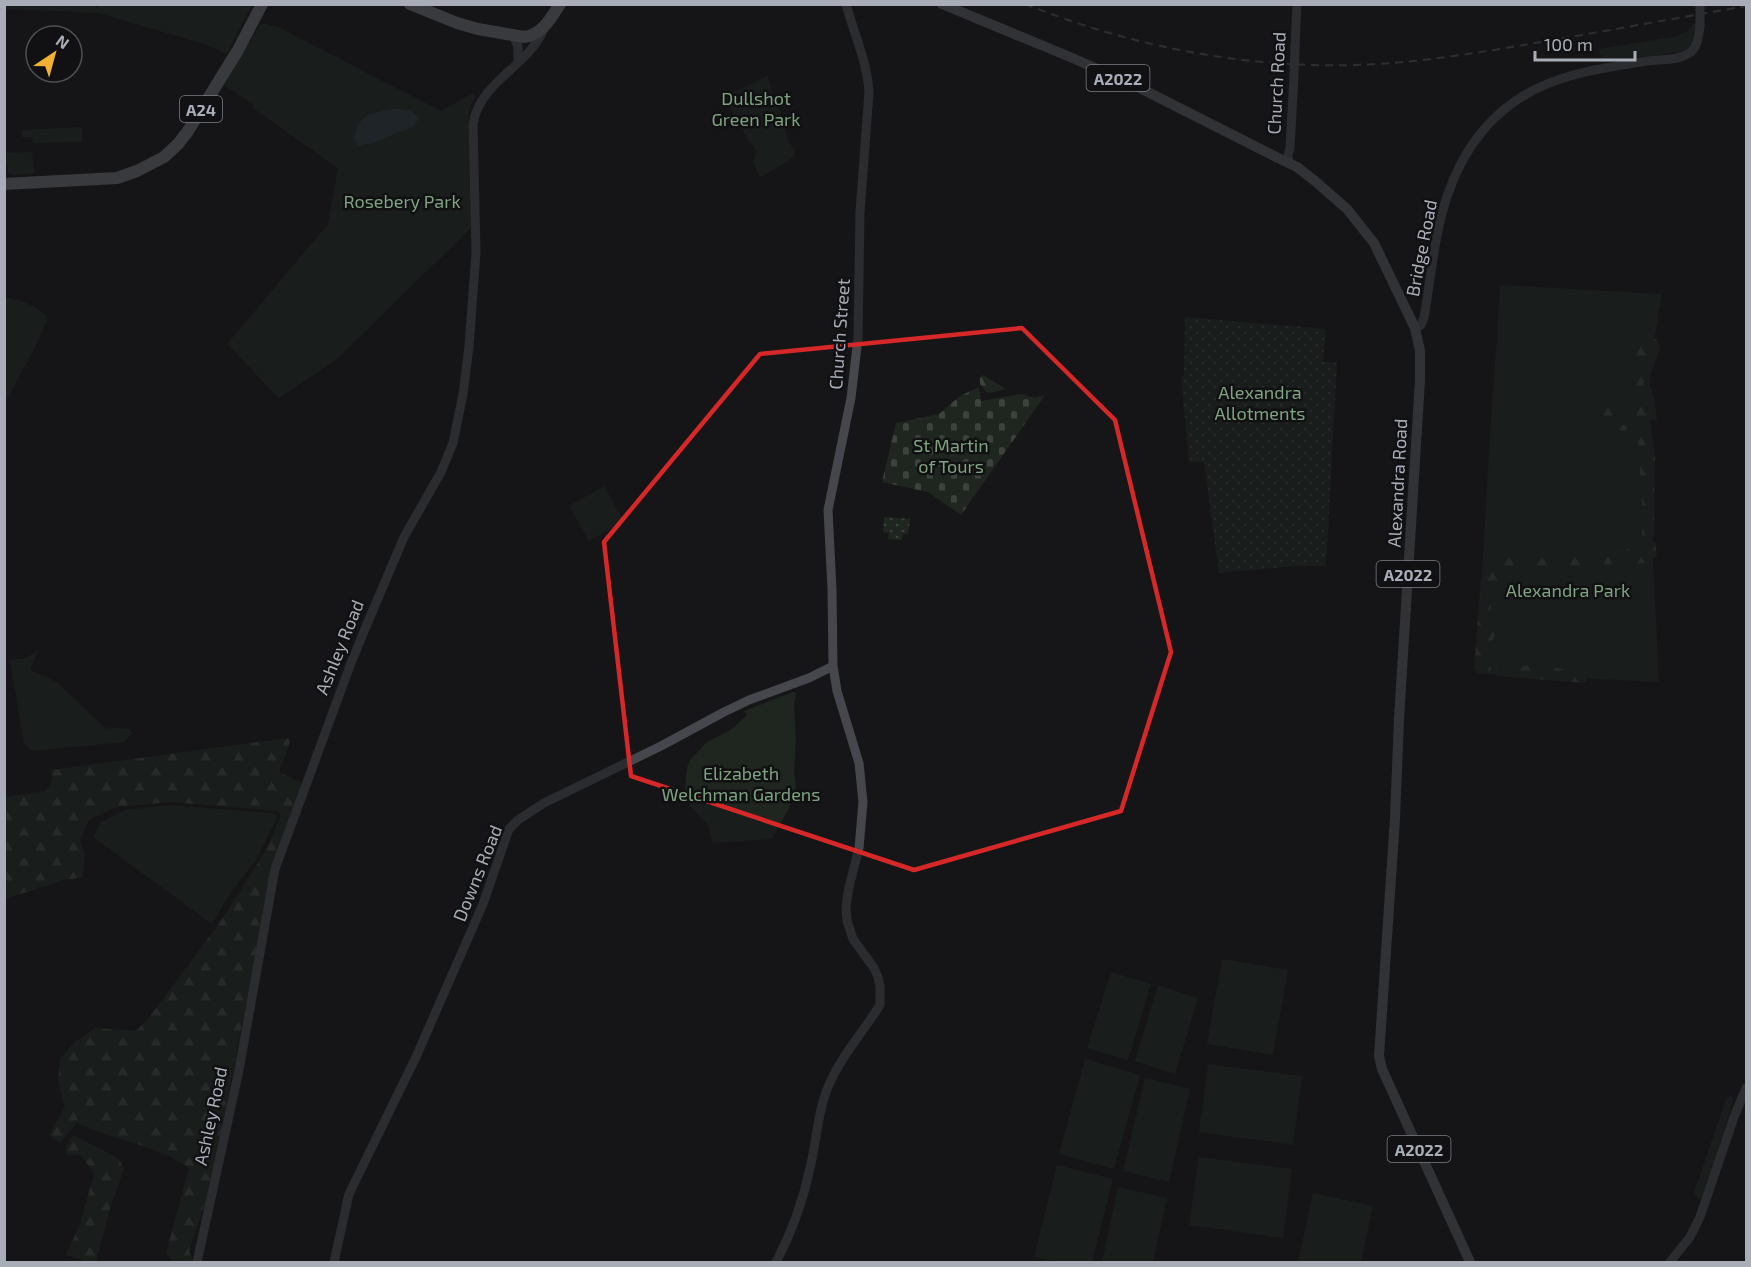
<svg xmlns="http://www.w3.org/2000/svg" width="1751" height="1267" font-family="'Exo 2',sans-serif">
<defs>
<pattern id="forest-firs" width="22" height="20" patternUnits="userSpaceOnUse" patternTransform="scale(1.5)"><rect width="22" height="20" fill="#1e261f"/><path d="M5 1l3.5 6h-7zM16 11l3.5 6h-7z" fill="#3c433d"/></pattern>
<pattern id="cemetery-stones" width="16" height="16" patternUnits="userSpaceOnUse" patternTransform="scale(1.5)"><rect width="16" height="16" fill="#1e261f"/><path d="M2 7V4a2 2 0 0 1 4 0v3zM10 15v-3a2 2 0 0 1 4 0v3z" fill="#3c433d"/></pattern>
<pattern id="garden-dots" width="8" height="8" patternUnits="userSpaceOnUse" patternTransform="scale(1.5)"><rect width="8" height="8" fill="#1e261f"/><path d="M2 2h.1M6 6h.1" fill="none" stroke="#3c433d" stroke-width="1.8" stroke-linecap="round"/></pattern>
</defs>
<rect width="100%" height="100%" fill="#161618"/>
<path fill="#1e261f" d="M5,4H90L98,8V4L252,5L227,54L208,45L98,13L5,9Z
M261,23L276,26L441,111L473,93L476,96L471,104L468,116L471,228L336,360L279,398L227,344L328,224L338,168L253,108L254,105L223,84Z
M1693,24H1696L1690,48L1684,51L1602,63L1599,49L1678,36L1687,32Z
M768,76L772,93L780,110L788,140L794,150L795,155C790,162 768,172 760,177L753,162L757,151L749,141L724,97Z
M82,127V142L33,143L32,137H22V130Z
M32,152L34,174L13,175L8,172L5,153Z
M1500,285L1662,294L1654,341L1650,383L1653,561L1659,682L1476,673L1491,420L1496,349L1498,336H1497Z
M5,297C22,301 36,304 48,318L33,351L5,403Z
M604,486L624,521L589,541L569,506Z
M38,651L30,670L57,682L107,730L109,727L129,729L133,733L124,742L33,751L27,747L24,743L10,660L25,658Z
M793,692L796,693L794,706L796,743L794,771L796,787L789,808L772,839L713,843L708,825L690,806L688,801L685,789L687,768L690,760L707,742L732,729L747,715L744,711Z
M170,805L273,813L278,817L256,860L229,895L212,924L93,837L101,822L124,810Z
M1222,959L1288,970L1273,1055L1207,1044Z
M1111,972L1151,984L1128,1060L1087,1048Z
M1158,985L1198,998L1175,1074L1135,1061Z
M1085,1059L1140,1075L1114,1169L1059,1154Z
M1208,1064L1302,1076L1293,1145L1199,1132Z
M1145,1078L1190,1089L1169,1182L1123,1171Z
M1730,1096L1734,1098L1703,1198L1698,1199L1694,1192L1727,1097Z
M1199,1157L1292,1169L1283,1238L1189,1225Z
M1057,1165L1113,1179L1092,1262H1057L1034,1257Z
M1118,1187L1167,1198L1153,1262H1102Z
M1313,1193L1373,1206L1361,1262H1298Z"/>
<path fill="url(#forest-firs)" d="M1656,339L1660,347L1649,379L1645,380L1643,384L1652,388L1657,419L1650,421L1655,454L1654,536H1642V505L1635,386L1621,395L1614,408L1618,422L1626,426L1630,442L1624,446C1607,438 1589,412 1604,394C1611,387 1621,382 1629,377L1632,347Z
M983,375L1006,389L989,393L986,392L980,384V378Z
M1655,541L1657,555L1648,563L1505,568L1498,591L1493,594L1490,611L1496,617L1495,635L1487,659L1491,668V675L1474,670L1481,580L1490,556L1507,554L1626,550L1639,544Z
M1497,663L1588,671L1586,683L1496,676Z
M288,738L290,742L279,772L304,784L269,886L223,1122L206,1200L189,1250L193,1262H173L166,1253L189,1168C159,1145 112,1140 77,1123L60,1143L49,1135L65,1107L58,1080L60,1059L75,1042L95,1028L136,1031L148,1019L218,925L265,852L281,815L278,811L172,802L115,807L89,820L80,840L85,855L82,877L64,880L5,899L4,797L46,791L52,780L51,770Z
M73,1136L81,1139L119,1159L124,1169L110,1208L96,1262H81V1259L66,1255L80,1224L94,1174L82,1156L67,1155L66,1146Z"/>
<path fill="url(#cemetery-stones)" d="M979,387L981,401L1021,394L1035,398L1045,395L961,515L928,492L882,482L896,423L939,414L960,396Z"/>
<path fill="url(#garden-dots)" d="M1185,317L1326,329L1323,362L1337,363L1326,566H1296L1219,573L1204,462H1189L1181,376H1184Z
M884,517L910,519L908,534H903L902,540L888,539L889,533L883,532Z"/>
<path fill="#2c353c" d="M397,108L413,112L419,118L414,126L373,143L358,146L354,139C359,112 372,113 397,108Z"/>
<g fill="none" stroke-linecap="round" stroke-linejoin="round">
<path stroke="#45474d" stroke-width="9" d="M513,36L518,46V62
M1295,47L1297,4
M1289,163L1288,155L1290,148L1294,76
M1415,328L1421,325L1424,318C1434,259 1436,200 1470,148C1514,81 1575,72 1648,61C1661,59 1681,61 1692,51C1698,45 1699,33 1700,25
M197,1262L239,1070L275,869L351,663L365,629L404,537L441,472L453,443L463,394L469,346L476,253L473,124C480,80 531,66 545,26
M334,1262L349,1194L416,1057L483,904L509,829L518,820L544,803L661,746L724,712L749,700L809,678L833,666
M776,1262C792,1232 803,1201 810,1168C816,1144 817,1119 825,1095C836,1062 861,1035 880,1005V986L878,977L874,968L853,939L847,921L846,906L849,887L859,848L863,802L859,763L837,691L833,666L832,589L828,510L851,398L858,338L860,212L869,92C867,61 854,34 846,4
M1670,1262L1690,1237L1700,1217L1734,1117L1746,1088"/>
<path stroke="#53555c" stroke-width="10" d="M942,4L1070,57L1132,84L1278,158L1297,167L1315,181L1347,209L1374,243L1415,328L1420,351V380L1399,719L1395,818L1379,1056L1382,1069L1470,1262"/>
<path stroke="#63666e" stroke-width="12" d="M410,4L457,23L478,29L524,37C542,35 551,18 560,4
M4,184L117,178L137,171L164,157L178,144L188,131L238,50L262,4"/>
<path stroke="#4a4c52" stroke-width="2" stroke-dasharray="8 6" stroke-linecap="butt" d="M1025,4C1138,49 1257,71 1379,64C1440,60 1499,49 1559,39C1621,28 1684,17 1746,6"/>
<path stroke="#45474d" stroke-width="9" d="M1700,4V25
M1294,76L1295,47"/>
</g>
<path d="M0 0H1751V1267H0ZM1022,328L1115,420L1171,652L1121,811L914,870L631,776L604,542L760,354Z" fill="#161618" fill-opacity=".55" fill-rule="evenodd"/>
<path fill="none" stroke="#d62828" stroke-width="4.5" stroke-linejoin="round" d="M1022,328L1115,420L1171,652L1121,811L914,870L631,776L604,542L760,354Z"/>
<g text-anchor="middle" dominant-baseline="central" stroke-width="5" stroke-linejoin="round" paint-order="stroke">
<g fill="#111113" stroke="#7b7e86" stroke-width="1.5">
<rect x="1086.5" y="65" width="63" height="26" rx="4.5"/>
<rect x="180" y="96" width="42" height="26" rx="4.5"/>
<rect x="1376.5" y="561" width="63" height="26" rx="4.5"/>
<rect x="1387.5" y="1136" width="63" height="26" rx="4.5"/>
</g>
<g font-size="16" font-weight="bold" fill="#a8adb8">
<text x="1118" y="78">A2022</text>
<text x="201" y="109">A24</text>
<text x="1408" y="574">A2022</text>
<text x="1419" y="1149">A2022</text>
</g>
<g font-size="18" fill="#a8adb8" stroke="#111113">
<text transform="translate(1276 83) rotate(-87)">Church Road</text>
<text transform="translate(1421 248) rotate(-79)">Bridge Road</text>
<text transform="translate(839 334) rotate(-86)">Church Street</text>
<text transform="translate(1397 483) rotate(-87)">Alexandra Road</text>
<text transform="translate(339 647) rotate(-68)">Ashley Road</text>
<text transform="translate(477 873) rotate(-68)">Downs Road</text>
<text transform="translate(210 1116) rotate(-78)">Ashley Road</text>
</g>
<g font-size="18" fill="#7fa381" stroke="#111113">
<text x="756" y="98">Dullshot<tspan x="756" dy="21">Green Park</tspan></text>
<text x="402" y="201">Rosebery Park</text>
<text x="1260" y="392">Alexandra<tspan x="1260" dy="21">Allotments</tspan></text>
<text x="951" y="445">St Martin<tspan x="951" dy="21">of Tours</tspan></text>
<text x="1568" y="590">Alexandra Park</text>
<text x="741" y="773">Elizabeth<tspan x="741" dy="21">Welchman Gardens</tspan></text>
</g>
</g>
<rect width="1751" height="1267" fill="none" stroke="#a8adb8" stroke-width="12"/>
<g transform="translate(54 54) rotate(36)"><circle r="28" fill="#111113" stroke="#4d4f55" stroke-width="1.5"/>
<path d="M0-4.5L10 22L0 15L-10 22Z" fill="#f2b134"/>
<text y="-9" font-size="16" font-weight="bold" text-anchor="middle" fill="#a8adb8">N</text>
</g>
<path d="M1535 51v9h100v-9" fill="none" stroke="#a8adb8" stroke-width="3"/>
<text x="1544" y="51" font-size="18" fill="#a8adb8" stroke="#111113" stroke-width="4.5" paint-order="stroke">100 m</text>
</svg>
